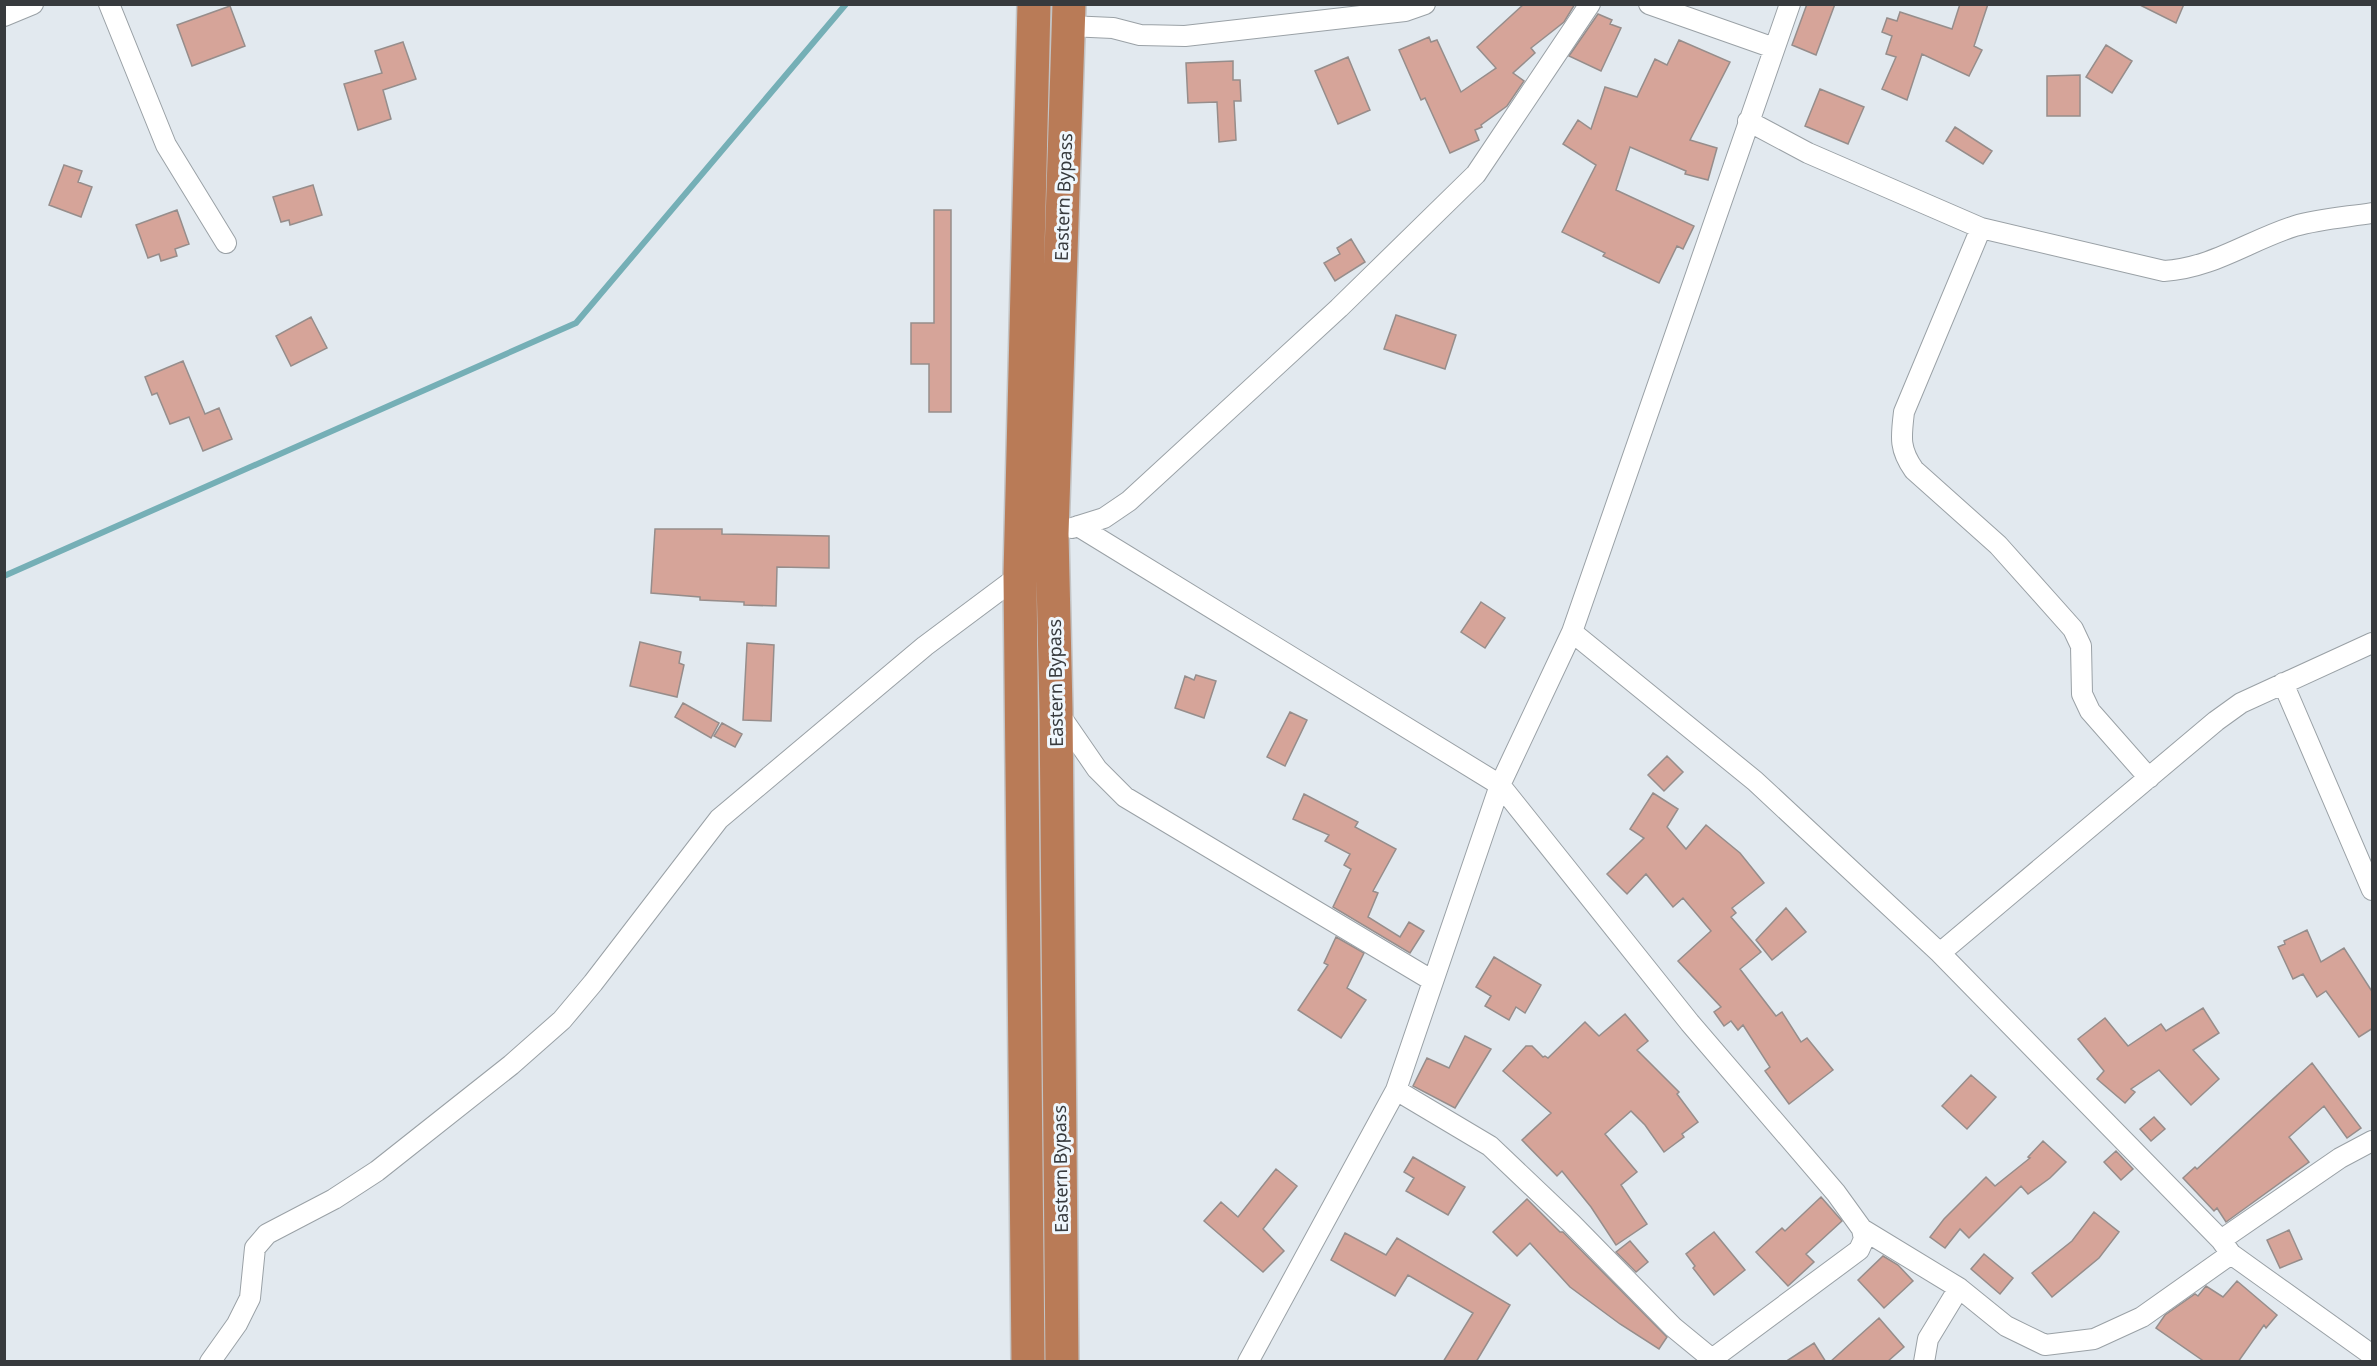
<svg xmlns="http://www.w3.org/2000/svg" width="2377" height="1366" font-family="'Noto Sans',sans-serif">
<rect width="100%" height="100%" fill="#e2e9ef"/>
<g fill="none" stroke-linecap="round" stroke-linejoin="round">
<path stroke="#75afb6" stroke-width="6" d="M4,576L576,323L846,4"/>
</g>
<path fill="#d6a499" stroke="#968d8b" stroke-width="1.5" d="M1524,4H1575L1564,22L1531,48L1535,53L1513,73L1524,81L1507,106L1481,125L1482,127L1475,130L1479,140L1450,153L1425,98L1421,100L1399,50L1429,37L1431,42L1437,40L1461,92L1496,68L1477,47Z
M1807,4H1835L1816,55L1792,45Z
M1960,4H1988L1974,46L1982,50L1969,76L1922,54L1907,100L1882,89L1896,57L1886,54L1892,36L1882,32L1887,18L1897,21L1900,12L1952,29Z
M2138,4H2184L2176,23Z
M230,6L245,46L192,66L177,25Z
M1598,14L1612,20L1610,24L1621,28L1601,71L1569,56Z
M1679,40L1730,62L1690,140L1717,148L1708,180L1685,174L1686,171L1630,147L1616,190L1694,226L1683,249L1677,246L1659,283L1603,256L1605,253L1562,232L1596,165L1563,144L1578,120L1591,129L1605,87L1637,97L1655,59L1667,65Z
M403,42L416,79L383,90L391,119L358,130L344,84L382,73L375,51Z
M2106,45L2132,61L2112,93L2086,77Z
M1348,57L1370,110L1338,124L1315,71Z
M1233,61V80H1240L1241,101H1234L1236,140L1219,142L1217,102L1188,103L1186,63Z
M2080,75V116H2047V76Z
M1820,89L1864,107L1848,144L1805,126Z
M1955,127L1992,151L1983,164L1946,141Z
M64,165L82,171L78,182L92,187L81,217L49,205Z
M313,185L322,215L290,225L289,220L281,222L273,197Z
M177,210L189,244L175,249L177,256L161,261L159,254L148,258L136,225Z
M934,210H951V412H929V364H911V323H934Z
M1351,239L1365,262L1335,281L1324,263L1340,254L1337,248Z
M1396,315L1456,335L1445,369L1384,349Z
M311,317L327,348L291,366L276,336Z
M183,361L205,414L219,408L232,439L203,451L189,417L170,424L157,393L152,395L145,377Z
M655,529H722V534L829,536V568L777,567L776,606L744,605V602L700,600V597L651,593Z
M1481,602L1505,618L1485,648L1461,632Z
M640,642L681,652L679,663L684,665L677,697L630,686Z
M747,643L774,645L771,721L743,720Z
M1196,675L1216,681L1204,718L1175,708L1185,676L1194,680Z
M683,703L719,723L711,738L675,717Z
M1290,712L1307,720L1285,766L1267,757Z
M722,723L742,734L735,747L714,736Z
M1667,756L1683,772L1664,791L1648,775Z
M1653,793L1678,809L1667,827L1686,849L1706,825L1740,853L1764,883L1732,908L1736,913L1731,917L1761,952L1740,969L1776,1016L1782,1012L1801,1042L1807,1038L1833,1070L1789,1104L1765,1071L1770,1067L1743,1025L1738,1030L1731,1021L1724,1026L1714,1012L1721,1007L1678,961L1711,931L1683,898L1673,907L1646,874L1627,894L1607,874L1644,838L1630,829Z
M1304,794L1358,822L1355,827L1396,849L1373,891L1378,893L1368,917L1400,937L1409,922L1424,931L1410,953L1333,907L1351,869L1344,865L1350,854L1325,841L1329,835L1293,819Z
M1786,908L1806,932L1772,960L1756,940Z
M2307,930L2321,962L2344,948L2373,993V1028L2359,1037L2326,991L2317,997L2303,974L2293,979L2278,947L2285,944L2284,941Z
M1336,937L1364,953L1347,988L1366,1000L1341,1038L1298,1010L1328,965L1324,963Z
M1494,957L1541,985L1525,1013L1516,1007L1509,1020L1485,1006L1491,996L1476,987Z
M2203,1008L2219,1033L2193,1050L2219,1079L2191,1105L2159,1070L2131,1089L2135,1092L2125,1103L2097,1079L2104,1071L2078,1039L2105,1018L2128,1046L2161,1024L2166,1031Z
M1625,1014L1648,1041L1637,1050L1679,1092L1677,1094L1698,1122L1682,1134L1684,1137L1664,1152L1645,1125L1631,1111L1605,1134L1637,1172L1621,1185L1647,1224L1616,1245L1591,1207L1562,1171L1557,1176L1522,1140L1551,1113L1503,1071L1526,1046H1532L1543,1057L1545,1056L1548,1058L1585,1022L1599,1036Z
M1465,1036L1491,1049L1455,1108L1413,1086L1427,1058L1449,1068Z
M2312,1063L2361,1128L2347,1138L2324,1106L2289,1137L2309,1162L2226,1222L2217,1208L2214,1211L2183,1178L2195,1167L2197,1169Z
M1971,1075L1996,1097L1967,1129L1942,1106Z
M2154,1117L2165,1129L2151,1141L2140,1129Z
M2043,1141L2066,1162L2050,1178L2028,1194L2021,1186L1969,1238L1960,1229L1945,1248L1930,1237L1944,1219L1986,1177L1995,1186L2030,1158L2028,1157Z
M2116,1151L2133,1169L2121,1180L2104,1162Z
M1413,1157L1465,1187L1448,1215L1406,1191L1414,1178L1404,1172Z
M1276,1169L1297,1186L1263,1229L1284,1251L1263,1272L1204,1221L1221,1202L1238,1217Z
M1821,1197L1842,1221L1806,1254L1814,1262L1788,1286L1756,1252L1782,1228L1785,1231Z
M1527,1199L1560,1232H1563L1667,1337L1659,1349L1620,1324L1570,1287L1530,1243L1517,1256L1493,1232Z
M2094,1212L2119,1232L2099,1258L2052,1297L2032,1273L2072,1241Z
M2289,1230L2302,1259L2280,1268L2267,1240Z
M1714,1232L1745,1270L1714,1295L1693,1268L1695,1266L1686,1254Z
M1345,1233L1386,1255L1397,1238L1510,1305L1476,1362H1443L1473,1313L1408,1275L1395,1296L1331,1260Z
M1630,1241L1648,1262L1636,1272L1616,1252Z
M1984,1254L2013,1278L2000,1294L1971,1269Z
M1883,1256L1898,1265L1913,1281L1884,1308L1858,1280Z
M2237,1281L2277,1315L2266,1328L2264,1325L2238,1362H2205L2156,1328L2165,1315L2195,1294L2198,1296L2206,1286L2223,1297Z
M1879,1318L1904,1347L1887,1362H1830Z
M1814,1343L1826,1362H1785Z"/>
<g fill="none" stroke-linecap="round" stroke-linejoin="round">
<defs>
<path id="street" d="M109,4L166,145L226,243
M1649,4L1774,48
M4,16L33,4
M1069,26L1113,28L1140,35L1185,36L1405,11L1425,4
M1748,121L1808,153L1981,228L2164,271C2213,268 2250,240 2295,226C2319,219 2347,217 2372,213
M1981,228L1904,412C1901,437 1899,449 1914,470L1998,545L2073,629L2081,646L2082,694L2090,711L2149,778
M1078,526L1500,785L1690,1023L1836,1193L1862,1229L1864,1239L1859,1250L1712,1359L1673,1327L1571,1223L1490,1146L1396,1090
M1072,528L1104,518L1129,501L1339,308L1476,174L1590,4
M1572,632L1755,781L1940,953L2221,1240L2231,1254L2372,1355
M2283,683L2372,890
M1057,711L1097,769L1125,797L1433,981
M1940,953L2216,721L2241,703L2372,643
M1862,1229L1959,1288L2006,1326L2045,1345L2094,1339L2142,1317L2231,1254
M2221,1240L2340,1158L2372,1141
M210,1362L237,1324L250,1298L255,1248L267,1234L334,1199L377,1171L511,1065L562,1020L593,983L719,819L925,646L1020,575
M1248,1362L1396,1090L1500,785L1572,632L1790,4
M1924,1362L1928,1339L1959,1288"/>
<path id="highway" d="M1028,1362L1020,575L1034,4
M1062,1362L1056,709L1052,534L1069,4"/>
</defs>
<use href="#street" stroke="#9aa1a6" stroke-width="22"/>
<use href="#highway" stroke="#c3c4c5" stroke-width="36"/>
<use href="#street" stroke="#fff" stroke-width="20"/>
<use href="#highway" stroke="#b97b57" stroke-width="33"/>
</g>
<g text-anchor="middle" dominant-baseline="central" stroke-width="6" stroke-linejoin="round" paint-order="stroke">
<g font-size="18" fill="#373a3d" stroke="#eff7fd">
<text transform="translate(1063 197) rotate(-88)">Eastern Bypass</text>
<text transform="translate(1055 683) rotate(-91)">Eastern Bypass</text>
<text transform="translate(1060 1169) rotate(-91)">Eastern Bypass</text>
</g>
</g>
<rect width="2377" height="1366" fill="none" stroke="#373a3d" stroke-width="12"/>
</svg>
